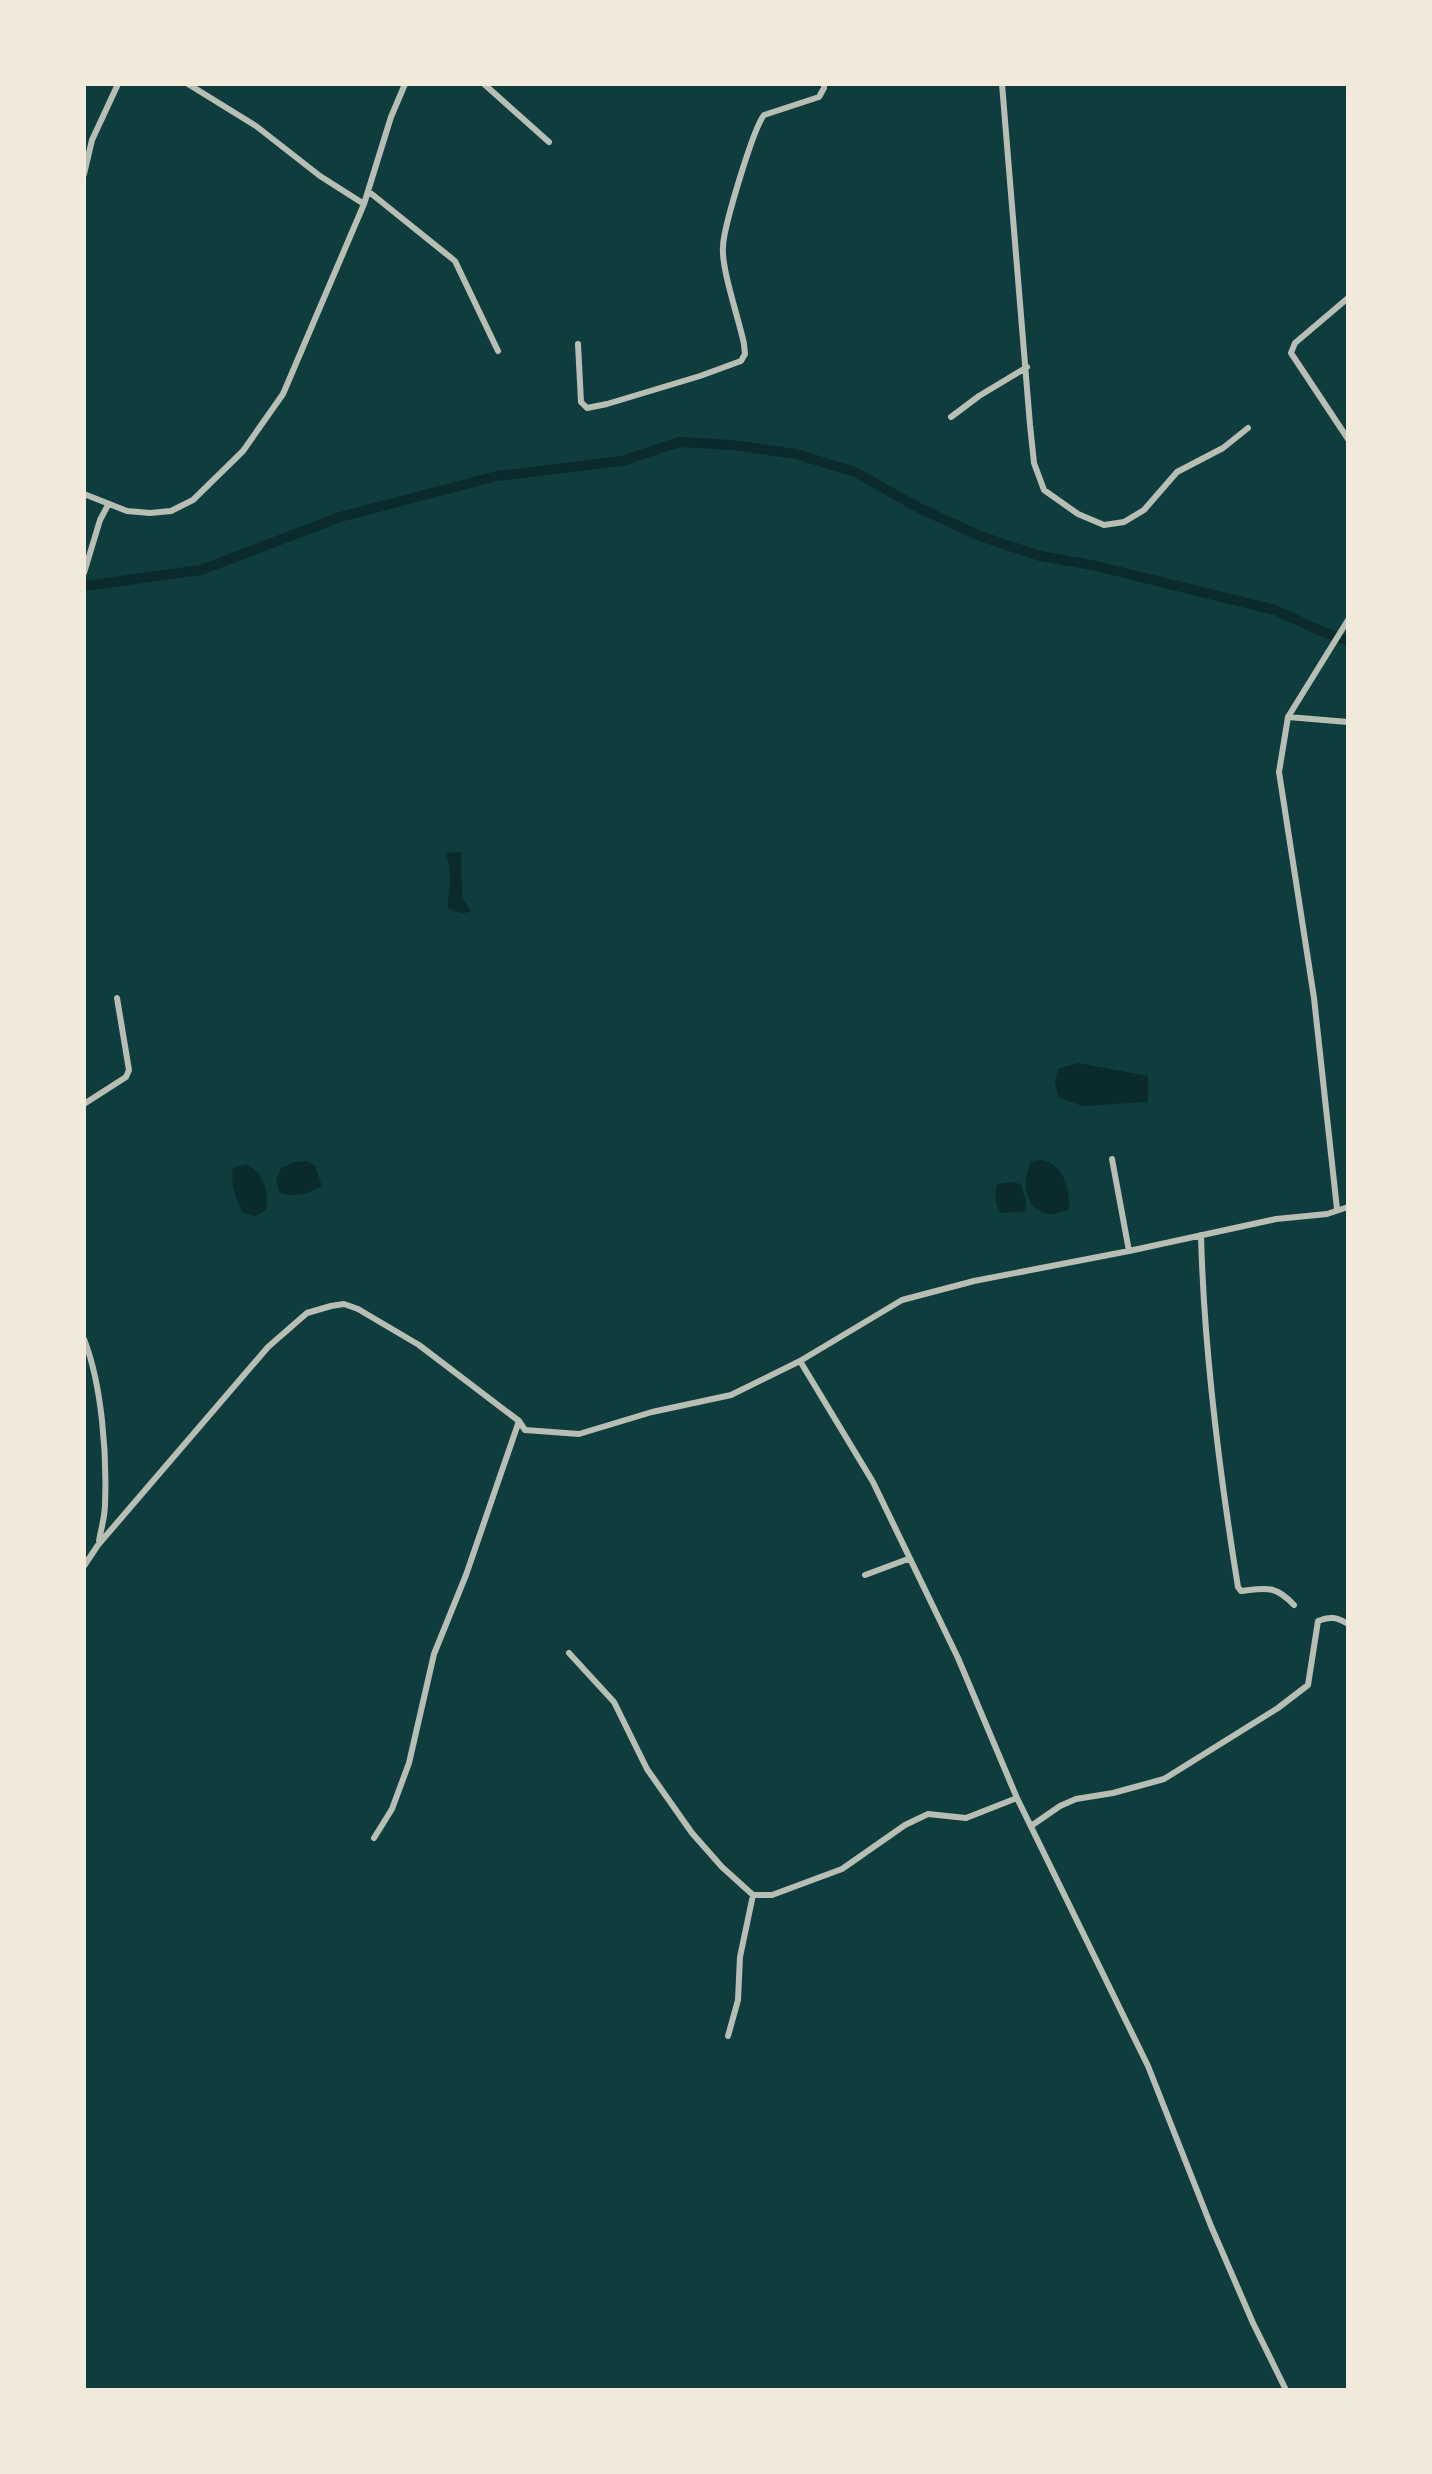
<svg xmlns="http://www.w3.org/2000/svg" width="1432" height="2474" font-family="'Exo 2',sans-serif">
<rect width="100%" height="100%" fill="#0f3d3e"/>
<path fill="#0a2a2b" d="M461,852L462,898L471,911C463,915 455,912 448,908C448,889 454,871 445,853Z
M1078,1063L1148,1076V1102L1082,1106L1058,1097L1055,1082L1058,1069Z
M1041,1160C1062,1162 1071,1189 1069,1209C1033,1227 1017,1191 1031,1162Z
M307,1161L315,1166L322,1186C307,1194 296,1198 280,1193L276,1181L281,1168L295,1162Z
M246,1164C263,1172 270,1192 266,1210L256,1216L243,1213C236,1199 230,1184 233,1168Z
M1010,1182L1021,1184L1026,1202V1211L1007,1213L999,1212C996,1202 993,1193 998,1184Z"/>
<g fill="none" stroke-linecap="round" stroke-linejoin="round">
<path stroke="#0a2a2b" stroke-width="10" d="M84,586L201,570L340,517L497,476L622,461L679,442L732,445L796,454L855,472L921,509L980,536L1040,556L1092,565L1275,610L1321,631L1348,641"/>
<path stroke="#b8beb3" stroke-width="6" d="M188,84L256,126L320,176L364,204
M484,84L549,142
M1002,84L1030,425L1034,463L1044,490L1078,514L1104,525L1124,522L1144,510L1177,472L1223,448L1248,428
M84,174L92,140L118,84
M368,191L455,261L498,351
M1348,298L1295,343L1291,353L1348,439
M578,344L581,402L587,408L607,404L700,376L741,361L745,354L744,344C739,319 721,269 723,246C724,226 753,129 764,115L819,97L824,88V84
M951,417L979,396L1027,367
M84,494L127,511L150,513L171,511L193,500L243,451L283,394L364,204L391,117L405,84
M84,573L100,520L108,505
M1288,717L1348,722
M84,1104L126,1077L129,1070L117,998
M1112,1159L1129,1251
M1337,1209L1314,998L1279,772L1288,717L1348,620
M1201,1235C1204,1353 1219,1470 1238,1587L1241,1591C1267,1588 1275,1585 1294,1605
M84,1339C102,1385 107,1455 105,1504C105,1517 101,1529 99,1541
M800,1361L873,1482L958,1658L1017,1798L1148,2066L1211,2226L1253,2323L1286,2390
M84,1566L98,1545L268,1347L307,1313L331,1306L344,1304L358,1309L419,1345L519,1421L525,1430L579,1434L652,1412L731,1395L800,1361L902,1300L974,1281L1129,1251L1276,1219L1327,1214L1348,1207
M865,1575L908,1559
M569,1653L614,1702L647,1769L692,1833L722,1867L753,1895H772L842,1869L905,1825L928,1814L966,1818L1017,1798
M1031,1826L1060,1806L1076,1799L1113,1793L1164,1779L1278,1708L1308,1685L1318,1621C1330,1616 1337,1617 1348,1624
M374,1838L392,1809L409,1763L434,1654L466,1575L519,1421
M728,2036L738,2000L740,1957L753,1895"/>
</g>
<rect width="1432" height="2474" fill="none" stroke="#f1e9da" stroke-width="172"/>
</svg>
